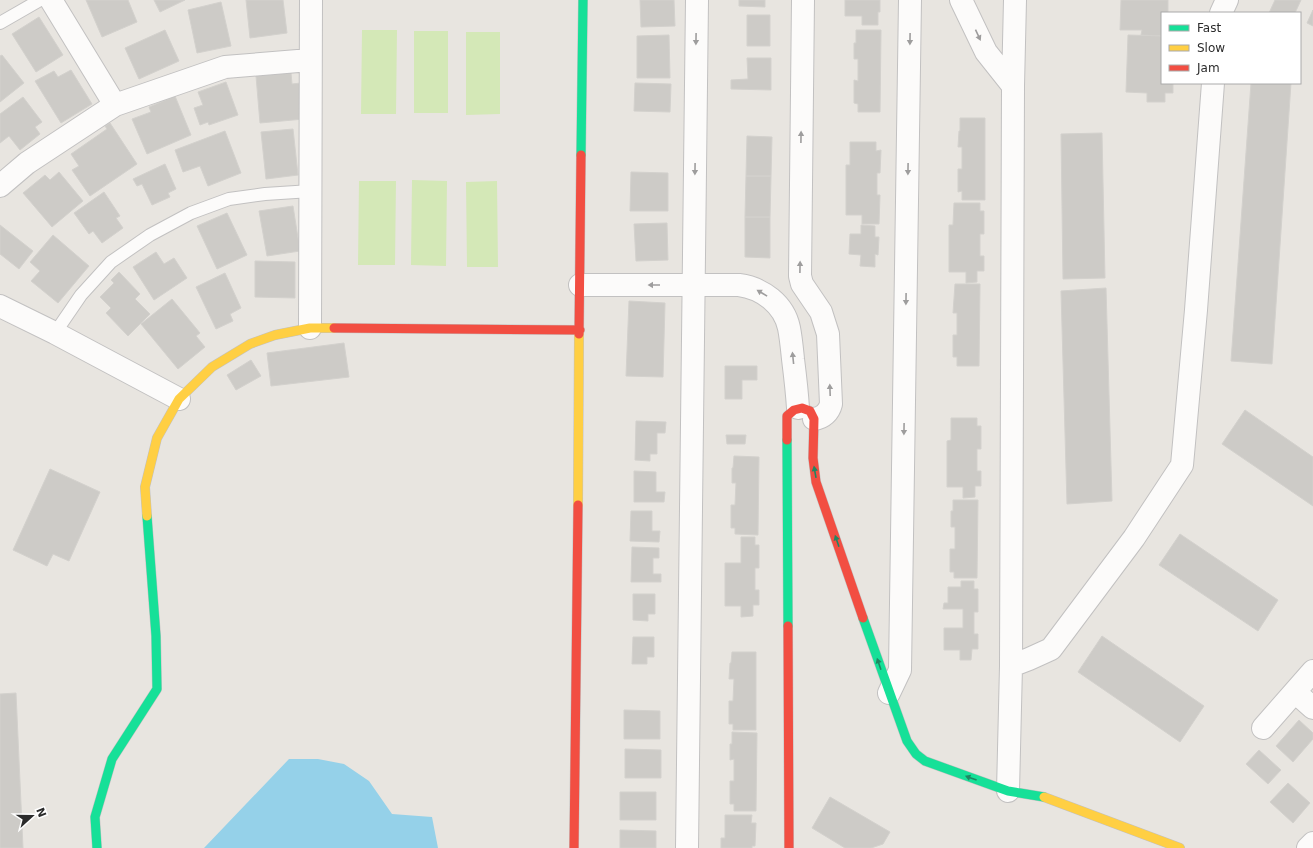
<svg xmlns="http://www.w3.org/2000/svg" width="1313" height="848" font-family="'DejaVu Sans',sans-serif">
<rect width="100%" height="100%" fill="#e8e5e0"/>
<path fill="#d4e8b7" d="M362,30H397L396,114H361Z
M414,31H448V113H414Z
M466,32H500V114L466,115Z
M412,180L447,181L446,266L411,265Z
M359,181H396L395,265H358Z
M497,181L498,267H467L466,182Z"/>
<path fill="#95d1e9" d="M289,759H318L344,764L369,781L392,814L432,817L438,848H204Z"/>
<path fill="#cdcbc7" stroke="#d3d1cd" d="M86,0H128L137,22L102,37Z
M154,0H185L160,12Z
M246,0H283L287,33L250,38Z
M640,0H674L675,26L641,27Z
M739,0H765V7L739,6Z
M845,0H880V12H878V25H862V16H845Z
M1121,0H1168V13H1162V36L1141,35L1142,30H1120Z
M1275,0H1301L1295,13H1269Z
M221,2L231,46L197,53L188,10Z
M1313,10V26L1307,23Z
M747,15H770V46H747Z
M39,17L63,55L36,72L12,34Z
M165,30L179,61L139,79L125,48Z
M856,30H881L880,112H858V104L854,103V80L858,81V59H854V43H856Z
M669,35L670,78H637V36Z
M1128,35L1162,36V83H1173V93H1165V102H1147V93L1126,92Z
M2,55L24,83L0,102V56Z
M747,58H771V90L731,89V80L748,79Z
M71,70L92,104L61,123L35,81L54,71L58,77Z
M291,73L292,84L301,83L304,119L260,123L256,76Z
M226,82L238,115L209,125L208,122L200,125L194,108L203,105L198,92Z
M635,83L671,84L670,112L634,111Z
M1251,83H1291L1272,364L1231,361Z
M175,96L191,135L147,154L132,119L151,112L149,107Z
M23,97L42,122L35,127L40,134L20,150L9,136L0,143V114Z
M960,118H985V200H962V191L958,192V169H962V147H958L959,131H960Z
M110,123L137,164L90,196L72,170L79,166L71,154L107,129L105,126Z
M293,129L298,175L266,179L261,132Z
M225,131L241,173L208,186L200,166L183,172L175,150Z
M1102,133L1105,278L1063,279L1061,134Z
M747,136L772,137L771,176H746Z
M850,142H876V151L881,150L880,173H877V195H880L879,224H862V215H846V165H850Z
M165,164L176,189L168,193L170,197L152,205L142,184L137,186L133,179Z
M59,172L83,201L52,227L23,193L45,175L50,180Z
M631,172L668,173V211H630Z
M746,176H771L770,217H745Z
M104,192L120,216L116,218L123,228L102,243L93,231L89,234L74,213Z
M954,203H980V211H984V234H980V256H984V271H977V282L966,283V272H949V225H953Z
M293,206L300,251L267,256L259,211Z
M227,213L247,255L217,269L197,226Z
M745,217H770V258L745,257Z
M667,223L668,260L636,261L634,224Z
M0,225L33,251L19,269L0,254Z
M861,225L875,226V237H879L878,255L875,254V267L860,266L861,255L849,254L850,234H861Z
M53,235L89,266L58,303L31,281L40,271L30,262Z
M156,252L164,264L174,258L187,278L154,300L133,267Z
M255,261L295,262V298L255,297Z
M119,272L140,294L135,299L150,314L128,336L106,313L111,308L100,297L114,283L111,280Z
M225,273L241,308L230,314L233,321L216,329L196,287Z
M955,284H980L979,366H957V357H953V335H957V313H953Z
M1106,288L1112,501L1067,504L1061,291Z
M172,299L200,333L196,336L205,347L178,369L141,324Z
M629,301L665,303L663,377L626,376Z
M344,343L349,377L271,386L267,353Z
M251,360L261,376L236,390L227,375Z
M725,366H757V380H742V399H725Z
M1245,410L1313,457V506L1222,444Z
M951,418H977V426H981V449H977V471H981V486H975V497L963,498V487H947V441L951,440Z
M636,421L666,422L665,433H657V454H650V461L635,460Z
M726,435H746L745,444H727Z
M734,456L759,457L758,535L735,534V528H731V505H735L736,483H732V468H733Z
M50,469L100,492L69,561L53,554L47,566L13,550Z
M634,471L656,472V492H665L664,502H634Z
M953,500H978L977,578H954V572H950V549H955V527H951V511H953Z
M631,511H652V531H660L659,542L630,541Z
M1180,534L1278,600L1258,631L1159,565Z
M741,537H755V545H759V568H755V590H759V605H753V616L741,617V606H725V563H741Z
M632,547L659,548V558H653V574H661V582H631Z
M961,581H974V589H978V612H974V634H978V649H972L971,660H960V650H944V628H963V609H943L944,603H948V587H961Z
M633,594H655V614H648V621L633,620Z
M1102,636L1204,706L1180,742L1078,672Z
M633,637H654V657H647V664H632Z
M732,652H756V730H733V724H729V701H733L734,679H729L730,663H731Z
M16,693L23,848H0V694Z
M624,710L660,711V739H624Z
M1299,720L1313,733V739L1293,762L1276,746Z
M732,732L757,733L756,811H734V804H730V781H734V759L730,760V744H732Z
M625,749L661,750V778H625Z
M1259,750L1281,770L1268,784L1246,764Z
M1288,783L1310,803L1293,823L1270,802Z
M620,792H656V820H620Z
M830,797L890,832L883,844L871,848H845L812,828Z
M725,815H752L751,823H756L755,846H752V848H721V838H725Z
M620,830L656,831V848H620Z"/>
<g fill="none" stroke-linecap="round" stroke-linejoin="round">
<defs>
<path id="lane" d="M0,23L40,0
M55,333L81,295L111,262L150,235L191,213L229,199L265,194L311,191"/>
<path id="street" d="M51,0L115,105
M803,0L800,276L802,284L821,312L828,334L831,404C829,412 823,418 814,419
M961,0L986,52L1013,86
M1221,13L1227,0
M0,186L27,163L115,105L225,67L310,60
M580,285H739C762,288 784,304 789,328C791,338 792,349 793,359C795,375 797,392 798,408
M0,306L55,333L179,399
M310,328L311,0
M1011,666L1029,659L1051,649L1134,538L1182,465L1196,310L1213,83
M1295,692L1313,708
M889,693L900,670L910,0
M1263,728L1313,671
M1008,791L1011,666L1013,86L1015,0
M687,848L697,0
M1308,848L1313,843"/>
<path id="fast" d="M581,155L583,0
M787,440L788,626
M863,618L907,741L916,754L925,761L1008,791L1044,797
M97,848L95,817L112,759L157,689L156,636L147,516"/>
<path id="slow" d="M578,505L579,334
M147,516L145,487L157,438L179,399L212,367L250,344L275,335L310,328H334
M1044,797L1180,848"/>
<path id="jam" d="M334,328L580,330
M579,334L581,155
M787,440V416L794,410L802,408L810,411L814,419L813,458L816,482L863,618
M788,626L789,848
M574,848L578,505"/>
</defs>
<use href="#lane" stroke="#c2c1c1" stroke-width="14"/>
<use href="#street" stroke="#c2c1c1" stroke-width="24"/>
<use href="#fast" stroke="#c2c1c1" stroke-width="10"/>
<use href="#slow" stroke="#c2c1c1" stroke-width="10"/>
<use href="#jam" stroke="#c2c1c1" stroke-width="10"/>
<use href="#lane" stroke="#fcfbfa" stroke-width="12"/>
<use href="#street" stroke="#fcfbfa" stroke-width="22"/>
<use href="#fast" stroke="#16e098" stroke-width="9"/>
<use href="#slow" stroke="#ffcf43" stroke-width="9"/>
<use href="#jam" stroke="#f24e42" stroke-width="9"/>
</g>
<defs><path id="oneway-solid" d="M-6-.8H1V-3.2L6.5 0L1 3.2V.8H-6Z"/></defs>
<g fill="#9e9d9d">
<use href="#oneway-solid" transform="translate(978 35) rotate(65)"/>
<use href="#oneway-solid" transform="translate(696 39) rotate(91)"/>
<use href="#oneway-solid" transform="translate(910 39) rotate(91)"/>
<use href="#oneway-solid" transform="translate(801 137) rotate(-89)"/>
<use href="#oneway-solid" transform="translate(695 169) rotate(91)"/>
<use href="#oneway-solid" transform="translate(908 169) rotate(91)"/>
<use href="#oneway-solid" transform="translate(800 267) rotate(-89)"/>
<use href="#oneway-solid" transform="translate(654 285) rotate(-180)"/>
<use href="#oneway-solid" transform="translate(762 293) rotate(-149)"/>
<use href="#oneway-solid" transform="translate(906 299) rotate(91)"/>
<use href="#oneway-solid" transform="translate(793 358) rotate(-96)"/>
<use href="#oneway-solid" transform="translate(830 390) rotate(-92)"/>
<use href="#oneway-solid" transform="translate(904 429) rotate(91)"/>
</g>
<g fill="#208662">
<use href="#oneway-solid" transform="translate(815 472) rotate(-100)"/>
<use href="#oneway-solid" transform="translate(837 541) rotate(-109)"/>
<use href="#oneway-solid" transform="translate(879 664) rotate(-109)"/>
<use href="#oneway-solid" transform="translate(971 778) rotate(-160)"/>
</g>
<rect x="1161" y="12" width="140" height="72" fill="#ffffff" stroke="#aaaaaa"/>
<rect x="1169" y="25" width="20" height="6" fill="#16e098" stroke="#aaaaaa"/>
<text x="1197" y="32" font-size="12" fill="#2b2b2b">Fast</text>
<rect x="1169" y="45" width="20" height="6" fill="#ffcf43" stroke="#aaaaaa"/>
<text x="1197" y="52" font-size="12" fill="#2b2b2b">Slow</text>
<rect x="1169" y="65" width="20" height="6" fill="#f24e42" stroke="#aaaaaa"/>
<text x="1197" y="72" font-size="12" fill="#2b2b2b">Jam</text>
<g transform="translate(32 816) rotate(69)" stroke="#ffffff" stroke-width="3" paint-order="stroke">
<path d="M0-3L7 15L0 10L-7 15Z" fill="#2b2b2b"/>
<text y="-6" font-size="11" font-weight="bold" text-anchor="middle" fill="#2b2b2b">N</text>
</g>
</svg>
